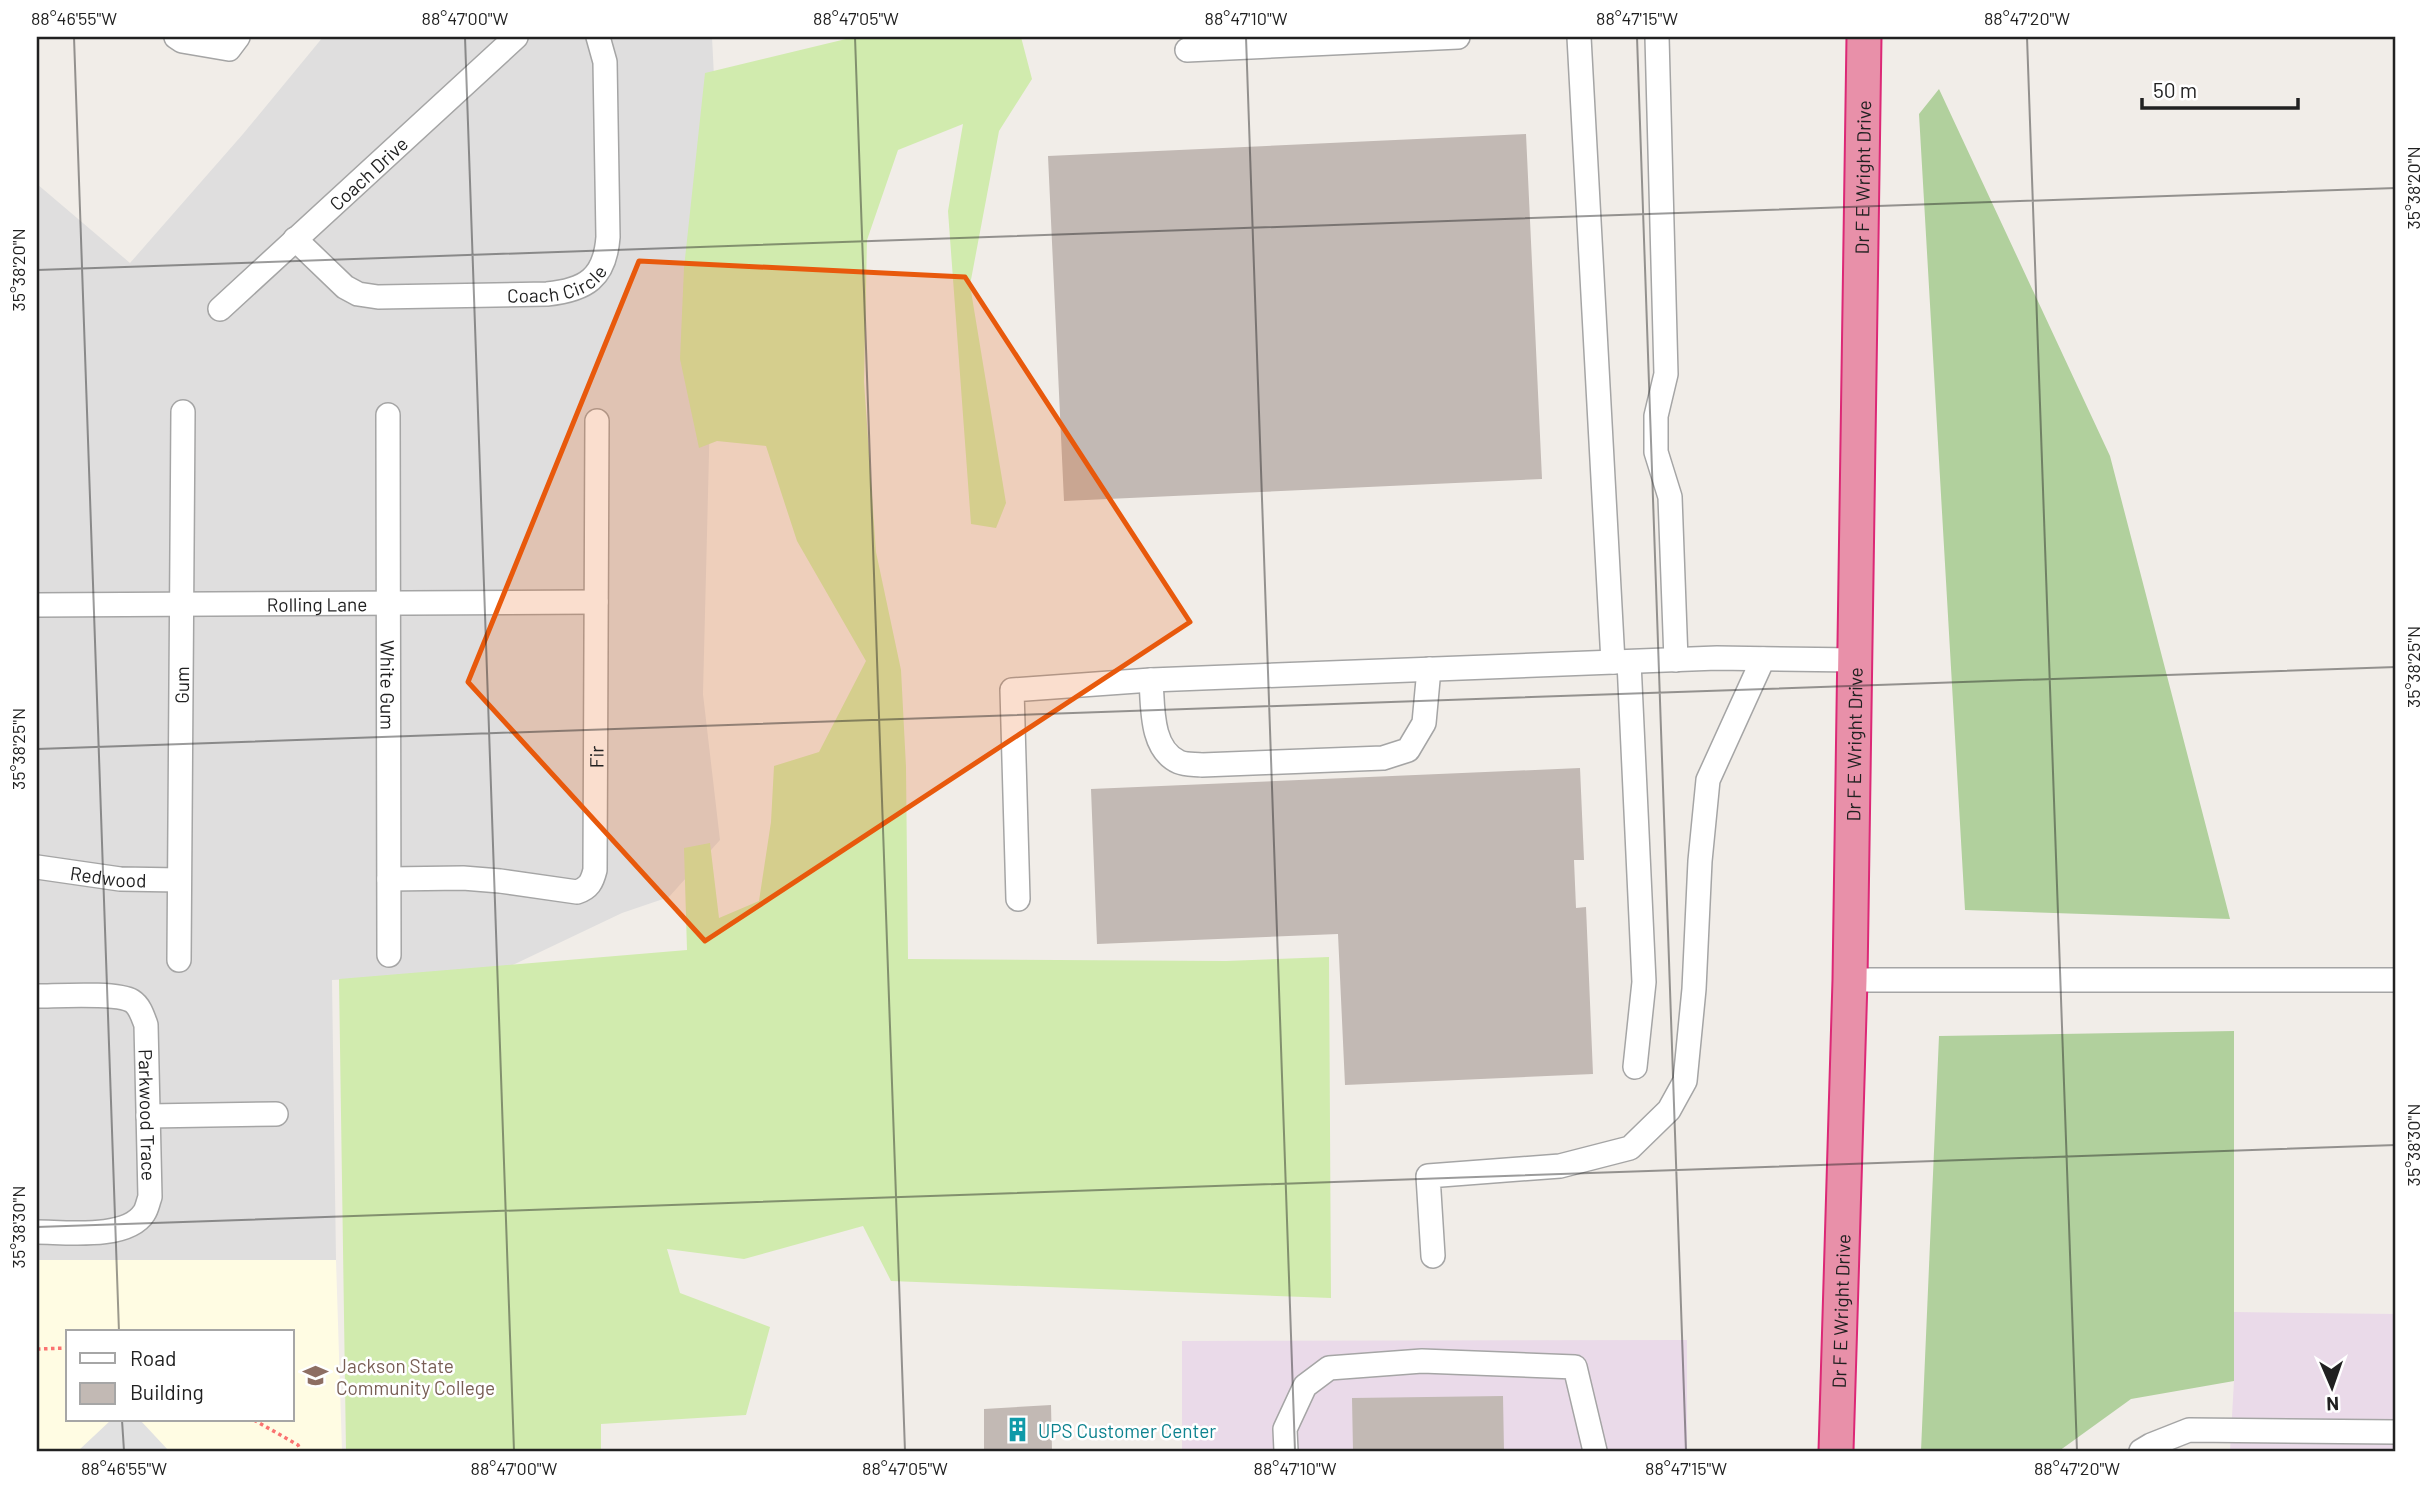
<svg xmlns="http://www.w3.org/2000/svg" width="2433" height="1488" font-family="Barlow,sans-serif">
<rect width="100%" height="100%" fill="#f1ede8"/>
<path fill="#dfdede" d="M323,37H712L717,136L703,694L720,840L669,897L622,913L496,973L332,980L336,1260H37V184L130,263L243,134Z"/>
<path fill="#eadae9" d="M2234,1312L2396,1314V1451H2230L2234,1381Z
M1687,1340V1451H1182V1341Z"/>
<path fill="#fffce3" fill-rule="evenodd" d="M37,1260H336L342,1451H37ZM68,1332H292V1420H68Z"/>
<path fill="#d1ebae" d="M1021,37L1032,79L999,131L970,285L1006,503L996,528L971,524L948,211L963,124L898,150L867,240L864,382L876,552L901,670L906,767L908,959L1226,961L1329,957L1331,1298L891,1281L863,1226L744,1259L667,1249L680,1293L770,1327L746,1415L601,1424V1451H346L339,979L687,950L684,848L710,843L719,918L759,901L771,822L774,766L819,752L866,661L797,541L766,446L717,441L699,448L680,359L684,268L705,73L846,39Z"/>
<path fill="#b1d09d" d="M1939,89L2110,456L2230,919L1965,910L1919,114Z
M2234,1031V1381L2131,1399L2059,1451H1921L1939,1036Z"/>
<path fill="#e1e1e1" d="M111,1420H140L169,1451H78Z"/>
<path fill="#c2b9b4" d="M1526,134L1542,479L1064,501L1048,156Z
M1580,768L1584,860H1574L1576,908L1586,907L1593,1074L1345,1085L1338,934L1097,944L1091,789Z
M1503,1396L1504,1451H1353L1352,1398Z
M1051,1405L1052,1451H984V1409Z"/>
<g fill="none" stroke-linecap="round" stroke-linejoin="round">
<defs>
<g id="minor">
<path d="M176,37L182,41L229,49L238,37"/>
<path d="M1579,37L1613,662"/>
<path d="M1657,37L1666,374L1656,416V452L1670,497L1676,660"/>
<path d="M1187,50L1458,37"/>
<path id="s1" d="M295,239L345,287L358,294L378,297L547,294C586,290 605,278 608,237L605,62L598,37"/>
<path id="s2" d="M220,309L516,37"/>
<path id="s3" d="M388,415L389,955"/>
<path id="s4" d="M37,605L596,602"/>
<path d="M1629,662L1644,982L1635,1067"/>
<path d="M1151,680C1153,706 1150,749 1179,762C1186,765 1195,764 1202,765L1383,758L1408,750L1424,723L1429,669"/>
<path id="s5" d="M37,867L120,879L179,880"/>
<path id="s6" d="M389,879L463,878L500,881L577,892C589,888 592,882 595,870L597,421"/>
<path d="M1018,899L1012,690L1151,680L1717,658L1855,660"/>
<path id="s7" d="M179,960L183,412"/>
<path d="M1850,980H2396"/>
<path id="s8" d="M37,996C57,996 117,992 132,1001C140,1006 143,1017 146,1025L150,1197C148,1202 147,1209 144,1213C127,1240 65,1232 37,1232"/>
<path d="M148,1116L276,1114"/>
<path d="M1433,1256L1428,1176L1560,1166L1630,1148L1669,1110L1685,1081L1694,989L1700,861L1708,780L1763,659"/>
<path d="M1286,1451L1285,1429L1305,1386L1329,1368L1422,1361L1575,1367L1595,1451"/>
<path d="M2141,1451L2151,1445L2189,1430L2396,1432"/>
</g>
<g id="highway">
<path id="s9" d="M1836,1451L1850,980L1864,37"/>
</g>
</defs>
<use href="#minor" stroke="#a5a5a5" stroke-width="26"/>
<use href="#highway" stroke="#dc2876" stroke-width="37"/>
<path stroke="#fa7270" stroke-width="3.5" stroke-dasharray="3.5 3.5" stroke-linecap="butt" d="M37,1349L68,1348
M254,1420L298,1445L301,1451"/>
<use href="#minor" stroke="#fff" stroke-width="23"/>
<use href="#highway" stroke="#e890a9" stroke-width="33"/>
</g>
<path fill="#e8590c" fill-opacity="0.2" stroke="#e8590c" stroke-width="5" stroke-linejoin="round" d="M639,261L965,277L1190,622L705,941L468,682Z"/>
<path fill="none" stroke="#212121" stroke-width="2" stroke-opacity="0.45" d="M74,37L119,1332M465,37L514,1451M855,37L905,1451M1246,37L1295,1451M1637,37L1686,1451M2027,37L2077,1451M37,270L2396,188M37,749L2396,667M37,1227L2396,1145M122,1420L124,1451"/>
<defs>
<symbol id="university-bare" viewBox="-9 -9 18 18"><path d="M0-5L7-2L0 1L-7-2ZM-4 1L0 2.5L4 1V4Q0 6-4 4Z" fill="#8d6e63" stroke="#fff" stroke-width="2.5" paint-order="stroke"/></symbol>
<symbol id="building-bare" viewBox="-9 -9 18 18"><path d="M-4-6H4V6H1V3H-1V6H-4ZM-2.5-4.3h1.7v1.8h-1.7ZM.8-4.3h1.7v1.8H.8ZM-2.5-1h1.7V.8h-1.7ZM.8-1h1.7V.8H.8Z" fill="#0f9aa8" stroke="#fff" stroke-width="2.5" paint-order="stroke"/></symbol>
</defs>
<g fill-rule="evenodd">
<use href="#university-bare" x="298" y="1358" width="35" height="35"/>
<use href="#building-bare" x="1000" y="1412" width="35" height="35"/>
</g>
<g text-anchor="middle" dominant-baseline="central" stroke-width="5" stroke-linejoin="round" paint-order="stroke">
<g font-size="19" fill="#212121" stroke="#fff">
<text stroke="none"><textPath href="#s2" startOffset="201">Coach Drive</textPath></text>
<text stroke="none"><textPath href="#s9" startOffset="1274">Dr F E Wright Drive</textPath></text>
<text stroke="none"><textPath href="#s1" startOffset="285">Coach Circle</textPath></text>
<text stroke="none"><textPath href="#s4" startOffset="280">Rolling Lane</textPath></text>
<text stroke="none"><textPath href="#s3" startOffset="270">White Gum</textPath></text>
<text stroke="none"><textPath href="#s7" startOffset="275">Gum</textPath></text>
<text stroke="none"><textPath href="#s9" startOffset="707">Dr F E Wright Drive</textPath></text>
<text stroke="none"><textPath href="#s6" startOffset="332">Fir</textPath></text>
<text stroke="none"><textPath href="#s5" startOffset="72">Redwood</textPath></text>
<text stroke="none"><textPath href="#s8" startOffset="214">Parkwood Trace</textPath></text>
<text stroke="none"><textPath href="#s9" startOffset="140">Dr F E Wright Drive</textPath></text>
</g>
<g font-size="19" fill="#785e54" stroke="#fff" text-anchor="start">
<text x="336" y="1365">Jackson State<tspan x="336" dy="22">Community College</tspan></text>
</g>
<g font-size="19" fill="#0d838f" stroke="#fff" text-anchor="start">
<text x="1038" y="1430">UPS Customer Center</text>
</g>
</g>
<rect width="2433" height="1488" fill="none" stroke="#ffffff" stroke-width="77"/>
<rect x="66" y="1330" width="228" height="91" fill="#ffffff" stroke="#a6a6a6" stroke-width="2"/>
<rect x="80" y="1353" width="35" height="10" fill="#ffffff" stroke="#a6a6a6" stroke-width="2"/>
<text x="130" y="1366" font-size="21" fill="#212121">Road</text>
<rect x="80" y="1383" width="35" height="21" fill="#c2b9b4" stroke="#a6a6a6" stroke-width="2"/>
<text x="130" y="1400" font-size="21" fill="#212121">Building</text>
<g transform="translate(2332 1387) rotate(178)" stroke="#ffffff" stroke-width="5" paint-order="stroke">
<path d="M0-5L12 26L0 18L-12 26Z" fill="#212121"/>
<text y="-10" font-size="19" font-weight="bold" text-anchor="middle" fill="#212121">N</text>
</g>
<path d="M2142 98v10h156v-10" fill="none" stroke="#212121" stroke-width="3.5"/>
<text x="2153" y="98" font-size="21" fill="#212121" stroke="#ffffff" stroke-width="5" paint-order="stroke">50 m</text>
<rect x="38" y="38" width="2356" height="1412" fill="none" stroke="#212121" stroke-width="2.5"/>
<g font-size="18" text-anchor="middle" fill="#212121">
<text x="74" y="25">88°46'55"W</text>
<text x="465" y="25">88°47'00"W</text>
<text x="856" y="25">88°47'05"W</text>
<text x="1246" y="25">88°47'10"W</text>
<text x="1637" y="25">88°47'15"W</text>
<text x="2027" y="25">88°47'20"W</text>
<text transform="translate(2414 188) rotate(-90)" y="6">35°38'20"N</text>
<text transform="translate(19 270) rotate(-90)" y="6">35°38'20"N</text>
<text transform="translate(2414 667) rotate(-90)" y="6">35°38'25"N</text>
<text transform="translate(19 749) rotate(-90)" y="6">35°38'25"N</text>
<text transform="translate(2414 1145) rotate(-90)" y="6">35°38'30"N</text>
<text transform="translate(19 1227) rotate(-90)" y="6">35°38'30"N</text>
<text x="124" y="1475">88°46'55"W</text>
<text x="514" y="1475">88°47'00"W</text>
<text x="905" y="1475">88°47'05"W</text>
<text x="1295" y="1475">88°47'10"W</text>
<text x="1686" y="1475">88°47'15"W</text>
<text x="2077" y="1475">88°47'20"W</text>
</g>
</svg>
